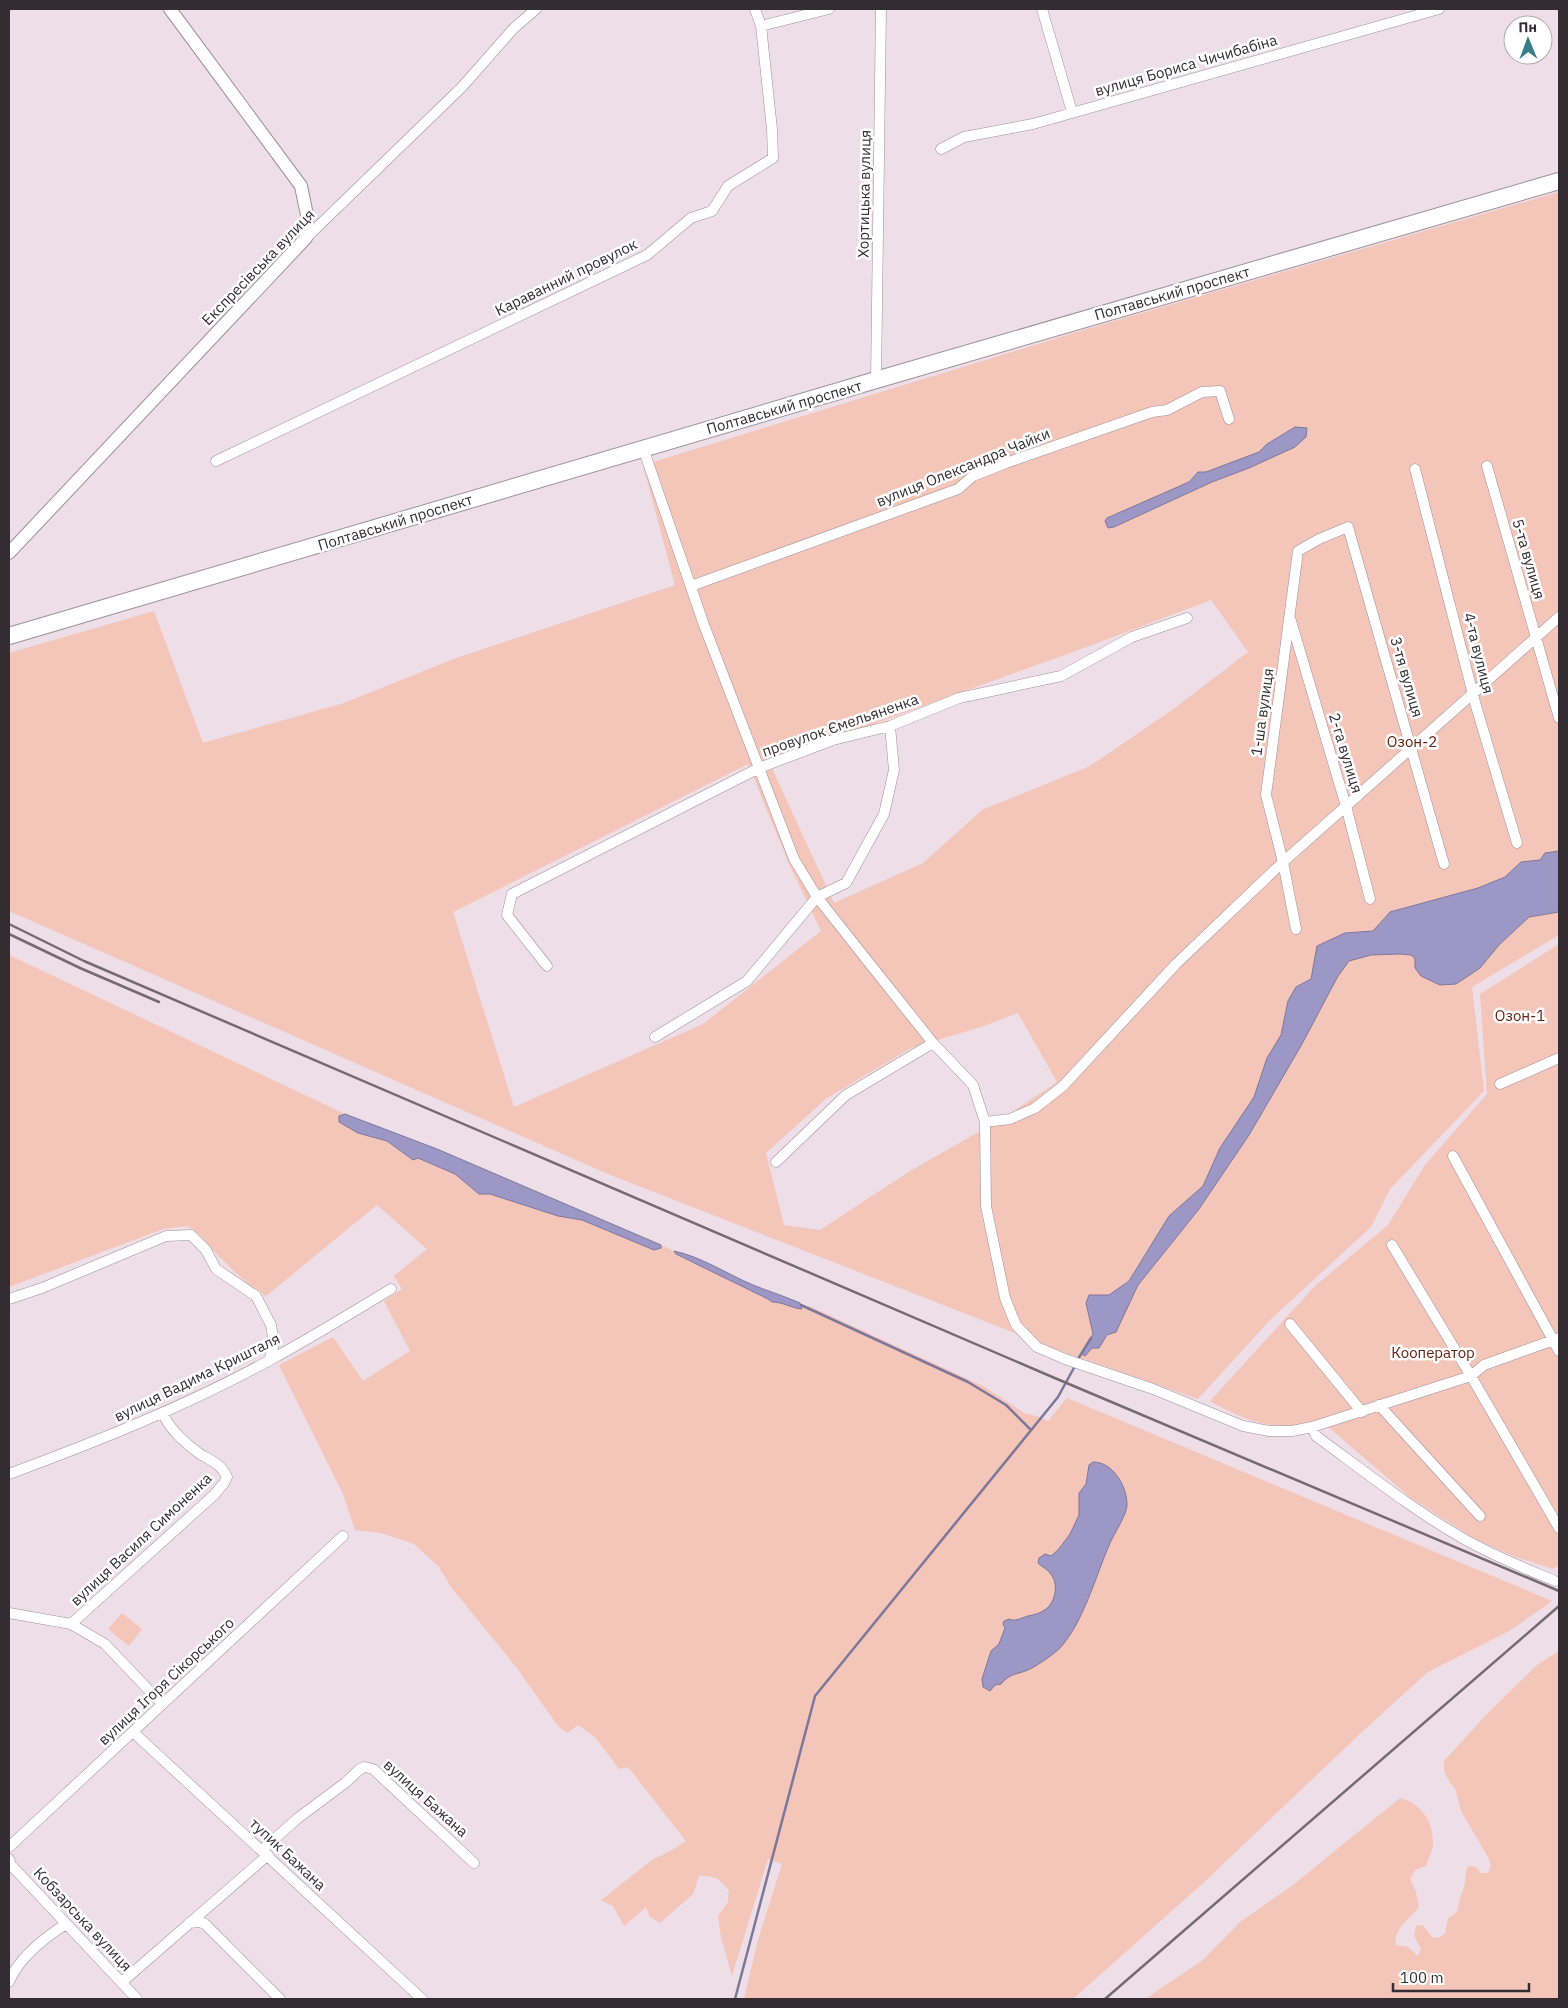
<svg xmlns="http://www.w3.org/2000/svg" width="1568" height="2008" font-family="'IBM Plex Sans',sans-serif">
<rect width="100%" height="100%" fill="#eedee7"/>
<path fill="#f4c5b9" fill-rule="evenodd" d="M1559,192V851L1545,853L1540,860L1521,862L1505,877L1478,888L1390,912L1373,931L1345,933L1317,946L1311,979L1288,1001L1281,1035L1267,1058L1254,1097L1220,1148L1203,1186L1169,1216L1129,1281L1109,1295L1086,1303L1093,1334L1082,1353L1092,1348H1099L1129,1302L1138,1285L1199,1209L1249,1135L1302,1044L1338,976L1349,961L1371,955L1400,954L1411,955L1440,985L1456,984L1480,968L1499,945L1529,917L1559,912V935L1472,987L1484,1091L1390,1189L1371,1227L1271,1319L1198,1399L1061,1351L608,1174L9,911V653L154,611L203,743L344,703L456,658L675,585L643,465L1090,328ZM1289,430L1249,468L1212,482L1114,527L1159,496L1189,482L1195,474L1201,471L1206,473L1259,452L1267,444ZM1211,600L1248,652L1172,710L1090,766L982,810L923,863L834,903L769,762L1092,645ZM748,764L789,864L821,931L703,1024L514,1107L453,912ZM1018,1013L1057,1082L1005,1117L910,1171L820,1230L784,1225L766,1153L827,1098L911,1048L984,1026Z
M1559,944V1565L1553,1569L1513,1556L1475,1539L1411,1498L1320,1420C1309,1422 1296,1426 1285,1426C1257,1426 1233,1414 1210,1401L1315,1286L1388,1225L1425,1165L1487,1094L1480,994Z
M9,955L345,1114L339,1116L358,1133L387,1141L412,1160L418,1158L455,1174L479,1194H490L558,1216L582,1220L654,1250L661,1248V1245L674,1251L677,1255L768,1299L772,1302C785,1302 795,1311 809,1306L983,1386L1026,1414L1037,1416L1048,1421L1067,1398L1552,1601L1511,1630L1428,1672L1364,1730L1202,1884L1073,1999H744L758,1940L782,1864L768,1859L732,1976L721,1937L718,1916L728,1902L729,1891C719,1878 716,1876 699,1876L693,1894L660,1923L650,1917L646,1907L624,1926L613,1906L601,1900L652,1860L674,1849L686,1841L628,1767L619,1769L595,1737L578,1725L567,1733L558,1726L516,1667L451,1587L439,1567L414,1544L381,1533L355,1530L343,1494L279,1365L333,1337L363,1381L410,1351L384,1301L402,1289L394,1276L427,1249L377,1205L266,1296C251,1286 237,1275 224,1261C211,1249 203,1235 188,1226L163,1229L9,1287Z
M122,1613L142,1629L129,1646L108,1629Z
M1559,1651V1999H1145L1203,1960L1240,1922L1293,1885L1400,1798C1421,1803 1433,1821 1433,1843C1433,1850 1428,1859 1426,1866L1415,1870L1410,1879L1416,1892L1419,1907C1410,1919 1393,1929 1396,1945L1408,1947L1418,1956L1421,1949L1414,1936L1416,1926L1423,1925L1432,1937L1439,1938L1445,1933L1448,1918C1459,1913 1458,1909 1460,1898C1461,1894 1463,1891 1464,1886C1467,1879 1464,1875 1468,1866L1476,1867L1481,1873H1488L1491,1866L1489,1859L1461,1811L1455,1788L1450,1783L1444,1771V1761L1486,1715L1537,1665Z"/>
<path fill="#9d97c5" stroke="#7d7799" d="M1295,427L1307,428L1306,437L1295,447L1249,468L1212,482L1114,527L1108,528L1105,521L1107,518L1189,482L1198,472H1206L1259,452L1267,444Z
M1559,851V912L1529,917L1499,945L1480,968L1456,984L1440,985L1421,976L1415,968V959L1411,955L1400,954L1371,955L1349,961L1338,976L1302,1044L1249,1135L1199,1209L1138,1285L1116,1332L1107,1335L1099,1348H1092L1085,1356L1082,1354L1093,1334L1086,1303L1089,1295H1109L1129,1281L1169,1216L1203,1186L1220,1148L1254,1097L1267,1058L1281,1035L1288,1001L1296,987L1311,979L1317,946L1345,933L1373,931L1390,912L1478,888L1505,877L1521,862L1540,860L1545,853Z
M345,1114L437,1149L661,1245V1248L654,1250L582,1220L558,1216L490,1194H479L455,1174L418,1158L413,1160L387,1141L358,1133L339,1122V1116Z
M674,1251C702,1257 727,1274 753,1285C768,1291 784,1296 800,1303L802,1309C791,1308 783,1302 772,1302L768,1299L676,1254Z
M1093,1462C1113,1462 1127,1486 1127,1505C1127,1514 1114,1534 1110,1543C1096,1575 1083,1624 1059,1649C1051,1656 1040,1664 1030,1669C1018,1675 1011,1672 1001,1684L995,1685L990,1691L983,1687L982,1679L991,1651L999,1644L1005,1628L1003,1624L1004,1621L1009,1619C1015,1622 1021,1618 1028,1616C1034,1615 1041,1613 1046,1609C1056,1601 1059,1583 1050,1573C1047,1569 1042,1567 1038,1563L1039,1558L1045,1554L1051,1556L1058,1550L1070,1534L1079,1515V1493L1086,1484L1089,1465Z"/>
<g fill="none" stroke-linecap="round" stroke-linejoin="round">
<path stroke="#7d7799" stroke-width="2.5" d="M801,1305L968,1382L1006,1405L1031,1430
M1078,1359L1091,1338
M735,1999L815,1696L1058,1397L1076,1364"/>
<defs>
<path id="minor" d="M1042,9L1072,112
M761,26L829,9
M941,149L964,137L1033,124L1439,9
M306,238L462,87L514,28L536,9
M876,380L881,9
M643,448L704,625L794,859L817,897L870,964L933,1043L973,1085L985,1122L1010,1119L1035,1108L1063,1086L1176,964L1283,862L1559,617
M216,461L647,255L691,218L712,211L728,186L773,158L772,129L761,26L755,9
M1487,466L1559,718
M1415,469L1476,706L1517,843
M691,586L958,489L973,476L1006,463L1152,412L1167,410L1202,392L1220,391L1229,419
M1291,621L1346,806L1370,899
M1296,929L1283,862L1266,795L1298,551L1319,539L1348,527L1444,864
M547,966L507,915L512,894L759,768L833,740L890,726L959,698L1061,676L1132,637L1187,618
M655,1037L747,981L817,897L846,883L884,814L894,770L890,726
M1500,1084L1559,1058
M985,1122L986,1206L1005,1298L1016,1325L1037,1347L1065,1359L1153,1389L1243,1426L1269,1431H1292L1312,1427L1471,1376L1484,1365L1559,1338
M1453,1156L1559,1351
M776,1162L846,1095L933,1043
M1392,1245L1471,1376L1559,1528
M9,1299L42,1288L166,1236L191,1235L206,1250L216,1269L256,1296L271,1325L274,1344L269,1361
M1290,1324L1362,1412
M1379,1405L1480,1516
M1312,1427L1316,1436C1364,1471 1413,1510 1464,1539C1494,1556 1524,1568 1555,1581
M9,1474C98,1441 186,1406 270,1360C311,1338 351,1313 391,1289
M9,1613L71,1624L105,1644L162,1704
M71,1624L214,1495L224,1483L227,1477C221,1464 212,1461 200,1454C187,1445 168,1428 163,1413
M133,1732L422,1999
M9,1847L343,1536
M262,1850L298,1818L345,1783L360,1769L365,1767L373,1769L474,1863
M9,1859L11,1865L137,1999
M189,1923L200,1922L205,1924L280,1999
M9,1982C19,1957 44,1938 66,1924
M122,1982L268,1855"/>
<path id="tertiary" d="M9,553L306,238L307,215L301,186L170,9"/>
<path id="trunk" d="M9,636L876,380L1559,181"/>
</defs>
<use href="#minor" stroke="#9f8f98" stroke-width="11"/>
<use href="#tertiary" stroke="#9f8f98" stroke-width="14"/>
<use href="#trunk" stroke="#9f8f98" stroke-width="18"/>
<use href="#minor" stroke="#fff" stroke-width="10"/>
<use href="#tertiary" stroke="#fff" stroke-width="12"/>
<use href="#trunk" stroke="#fff" stroke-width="16"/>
<path stroke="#746b71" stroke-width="2.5" d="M9,924L84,961L1050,1376L1559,1591
M9,934L80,968L159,1002
M1105,1999L1559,1606"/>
</g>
<g text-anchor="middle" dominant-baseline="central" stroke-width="5" stroke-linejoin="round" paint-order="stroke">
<g font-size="15" fill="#332d31" stroke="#fff">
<text transform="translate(1186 65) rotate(-16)">вулиця Бориса Чичибабіна</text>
<text transform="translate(864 194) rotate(-89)">Хортицька вулиця</text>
<text transform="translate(258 267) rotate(-46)">Експресівська вулиця</text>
<text transform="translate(566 277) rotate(-26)">Караванний провулок</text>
<text transform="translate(1172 293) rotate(-16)">Полтавський проспект</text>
<text transform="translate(784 407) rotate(-16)">Полтавський проспект</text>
<text transform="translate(963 467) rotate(-22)">вулиця Олександра Чайки</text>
<text transform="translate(395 522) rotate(-17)">Полтавський проспект</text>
<text transform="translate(1529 559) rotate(74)">5-та вулиця</text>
<text transform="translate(1479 653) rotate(76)">4-та вулиця</text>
<text transform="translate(1407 677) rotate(74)">3-тя вулиця</text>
<text transform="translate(1262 712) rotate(-82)">1-ша вулиця</text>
<text transform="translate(840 725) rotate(-19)">провулок Ємельяненка</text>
<text transform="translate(1346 753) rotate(73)">2-га вулиця</text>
<text transform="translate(197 1377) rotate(-26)">вулиця Вадима Кришталя</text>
<text transform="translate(141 1539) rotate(-43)">вулиця Василя Симоненка</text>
<text transform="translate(166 1681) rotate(-43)">вулиця Ігоря Сікорського</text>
<text transform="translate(426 1798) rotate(42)">вулиця Бажана</text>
<text transform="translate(288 1854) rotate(43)">тупик Бажана</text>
<text transform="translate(83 1919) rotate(47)">Кобзарська вулиця</text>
</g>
<g font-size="15" fill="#642313" stroke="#fff">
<text x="1412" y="741">Озон-2</text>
<text x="1520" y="1015">Озон-1</text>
<text x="1433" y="1352">Кооператор</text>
</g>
</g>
<rect width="1568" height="2008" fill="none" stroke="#332d31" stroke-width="20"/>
<g transform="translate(1528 40) rotate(359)"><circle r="24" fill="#ffffff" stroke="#adabad"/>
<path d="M0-4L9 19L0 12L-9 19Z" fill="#397d8b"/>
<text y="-8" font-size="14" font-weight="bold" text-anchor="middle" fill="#332d31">Пн</text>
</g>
<path d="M1393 1983v8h136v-8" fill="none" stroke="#332d31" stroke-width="2.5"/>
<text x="1400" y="1983" font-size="15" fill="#332d31" stroke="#ffffff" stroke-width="4" paint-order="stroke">100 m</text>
</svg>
